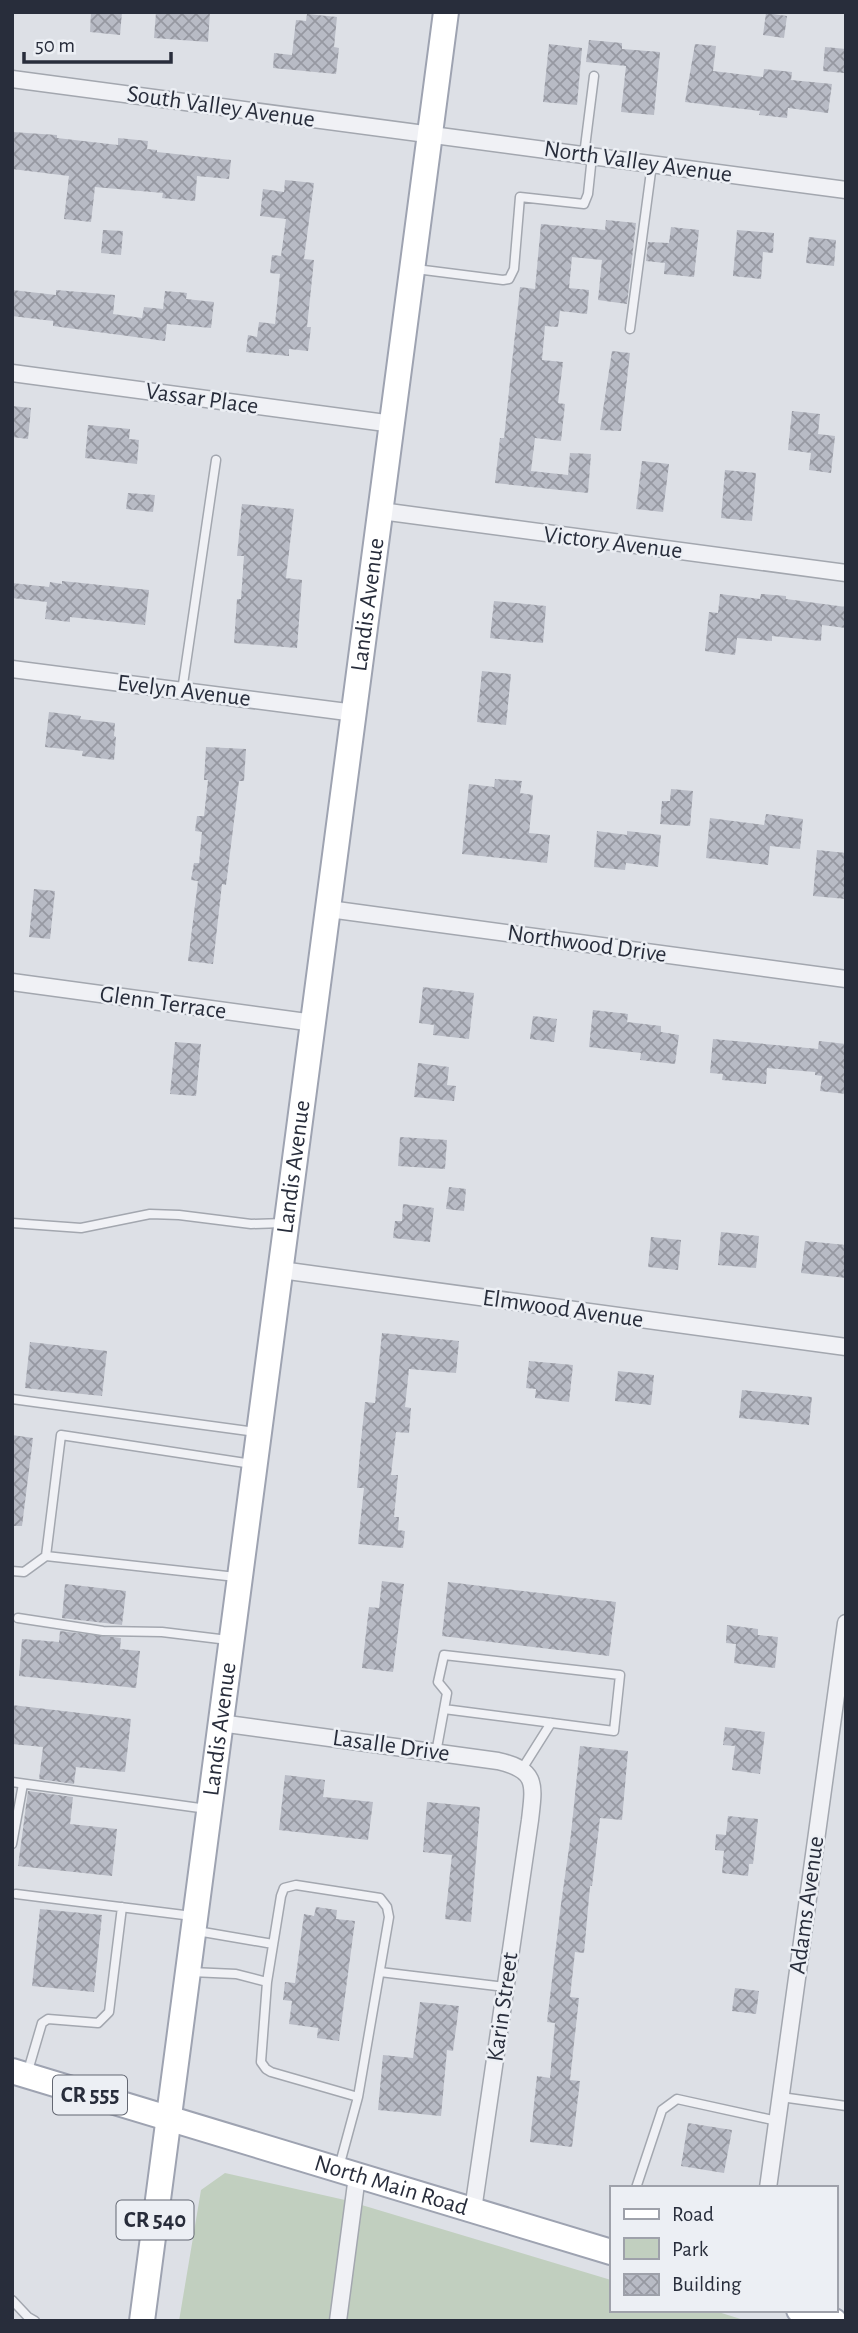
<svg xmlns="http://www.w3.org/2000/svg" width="858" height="2333" font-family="'Alegreya Sans',sans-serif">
<defs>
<pattern id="building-cross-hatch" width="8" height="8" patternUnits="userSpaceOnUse" patternTransform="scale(1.75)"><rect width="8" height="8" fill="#b8bbc5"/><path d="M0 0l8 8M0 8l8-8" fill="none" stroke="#9698a1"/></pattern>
</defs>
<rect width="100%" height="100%" fill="#dde0e6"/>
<path fill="#c1cfbf" d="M225,2173L345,2200L611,2280V2310H712L747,2321H179L201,2190Z"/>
<path fill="url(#building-cross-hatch)" d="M91,12H122L120,35L90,32Z
M156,12H210L208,42L154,38Z
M766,13L787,16L784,38L763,35Z
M307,14L337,17L334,47L339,48L336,74L273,68L274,53L292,55L296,20L306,21Z
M589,40L622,43V49L660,52L654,115L621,112L626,66L586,62Z
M549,44L582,48L577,105L543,102Z
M695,44L716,46L713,71L763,77L764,69L792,72L791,80L832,84L828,113L788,108L787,118L759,115L760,111L685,102Z
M825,47L846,49L844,73L823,71Z
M12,132L57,135V138L118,145V138L148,141L147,149L157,150V152L231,160L229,179L197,176L195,201L162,198L163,193L95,187L91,222L64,219L69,176L12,169Z
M285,180L314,183L304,259L314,260L307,327H311L308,351L289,349V356L246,352L248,335L257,337L259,322L275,324L280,274L270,273L272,255L281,256L286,219L260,216L263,189L284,192Z
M606,220L636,223L627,304L598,300L602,260L572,257L569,288L589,290L587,314L560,311L558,327L545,326L542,360L563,362L558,403L565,404L561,441L535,438L531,471L568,475L570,453L591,454L588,493L495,483L500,438H504L520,287L535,289L541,224L605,230Z
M671,227L699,230L694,277L664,274L665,263L646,261L648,242L669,243Z
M103,230L123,231L121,255L101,253Z
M737,230L774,233L773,253L763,252L761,279L733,276Z
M809,237L836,240L834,266L806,263Z
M12,290L56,295V290L115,295L113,314L142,318L144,307L163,309L165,291L187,293L186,299L214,302L211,328L167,324L165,341L53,326V321L12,316Z
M612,351L630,353L621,431L600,430Z
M12,406L31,408L28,439L12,437Z
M792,411L820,414L818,434L835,436L831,473L809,470L811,453L788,450Z
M88,425L130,429L129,439L139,440L137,464L85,458Z
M642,461L669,464L663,512L636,509Z
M725,470L756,473L752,521L721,518Z
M128,493L155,495L153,512L126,509Z
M242,504L294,509L286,578L302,580L297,648L234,643L237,599H241L244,556H237Z
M62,581L149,590L145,625L70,617V622L45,619L47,602L12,598V583L49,587L50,582L62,584Z
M720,594L760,599L761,594L786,596V599L846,607V628L822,625L821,641L772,636V641L737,638L735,655L705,651L709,612L718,613Z
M494,601L546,606L543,643L490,638Z
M482,671L511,674L506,725L477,722Z
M49,712L81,716L80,719L115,723L114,736L116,737L114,760L82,756L83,751L45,747Z
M206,747L246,749L244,781H239L226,885L222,884L213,964L188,961L198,881L191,880L194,863H199L202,832L195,831L197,816H204L208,780H204Z
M495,779L522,781L520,793L533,795L529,833L550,835L547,863L462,854L469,784L494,787Z
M671,789L693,791L690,826L660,824L662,801H670Z
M766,814L803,819L800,849L770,846L768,865L706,858L710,818L764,825Z
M597,831L627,835V831L661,835L658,867L626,863L625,870L594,867Z
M817,850L846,853V899L813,896Z
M34,889L55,891L50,939L29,937Z
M423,987L474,993L469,1039L433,1035L434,1025L419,1023Z
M593,1010L628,1014L627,1022L661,1026V1032L679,1035L675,1064L640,1060L641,1053L589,1047Z
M533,1016L557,1019L554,1042L530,1039Z
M713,1039L818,1049L819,1041L846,1044V1094L820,1091L822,1076L815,1075V1072L767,1068L766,1084L722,1080L723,1074L710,1073Z
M175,1042L201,1044L196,1096L170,1094Z
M418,1063L449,1067L447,1085L456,1086L454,1101L414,1097Z
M400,1137L447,1140L445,1169L398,1166Z
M449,1187L466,1189L464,1211L446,1209Z
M403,1204L434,1208L430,1242L393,1238L395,1221H402Z
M721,1232L759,1236L756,1268L718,1265Z
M651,1237L681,1240L678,1270L648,1267Z
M805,1241L846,1245V1278L801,1273Z
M382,1333L459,1341L456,1373L409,1369L405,1407L411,1408L409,1433L396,1432L391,1475H398L394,1517H399L398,1530L405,1531L403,1548L358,1544L364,1488H357L361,1442L365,1402L375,1403Z
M30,1342L107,1351L102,1396L25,1388Z
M529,1361L573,1365L569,1402L535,1398L536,1389L526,1388Z
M618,1371L654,1375L651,1405L615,1401Z
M742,1390L812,1397L809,1425L739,1418Z
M12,1435L33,1438L22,1526H12Z
M382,1581L404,1584L393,1672L362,1668L369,1607L379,1608Z
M448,1582L616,1602L609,1656L442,1636Z
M65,1584L126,1591L122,1625L62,1618Z
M727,1625L758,1629V1635L778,1637L775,1668L734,1663L736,1644L726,1643Z
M60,1631L121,1638L120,1649L140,1651L136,1688L19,1676L22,1639L59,1642Z
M12,1705L131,1719L125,1772L76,1767L74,1784L39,1779L43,1747L12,1744Z
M725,1727L765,1732L760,1774L732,1770L735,1746L723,1745Z
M580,1746L628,1751L622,1820L600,1818L592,1886H590L584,1953L575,1952L570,1997L579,1998L570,2080L580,2081L572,2147L530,2142L537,2076L550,2078L555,2023L547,2022L561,1904L571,1834Z
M285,1775L325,1780L323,1797L373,1802L368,1840L279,1830Z
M28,1791L73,1797L70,1824L117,1829L112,1876L18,1866Z
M427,1802L480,1807L471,1922L445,1919L452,1855L423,1852Z
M728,1816L758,1819L753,1864H749L748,1876L722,1873L724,1851L715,1850L716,1834L726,1835Z
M316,1907L337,1910L336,1919L355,1921L339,2041L317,2038L318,2028L289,2024L292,2001L283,2000L285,1982L295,1983L304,1914L314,1916Z
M40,1909L102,1915L94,1992L32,1986Z
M735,1988L759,1991L756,2014L732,2011Z
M420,2002L459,2006L453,2051L447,2050L441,2116L378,2110L383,2055L413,2058Z
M688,2123L732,2130L724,2173L681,2166Z"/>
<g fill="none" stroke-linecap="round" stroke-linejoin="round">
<defs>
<path id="lane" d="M584,155L594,76
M416,269L503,280L509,279L514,269L520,197L584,204L588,194L592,156
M630,329L652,164
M182,691L216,460
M12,1223L81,1228L150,1214L179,1215L251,1224L284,1223
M12,1399L256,1432
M12,1571L24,1572L46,1556
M236,1577L46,1556L61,1435L252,1464
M18,1618L103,1631L162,1632L228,1640
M436,1753L447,1693L438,1682L444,1655L620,1675L614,1731L444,1709
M522,1769L551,1723
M12,1782L207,1809
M12,1844L23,1784
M16,1894L192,1916
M197,1931L273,1944
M191,1972L236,1974L267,1982
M380,1972L505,1987
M27,2074L42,2023L48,2019L98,2023L109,2012L122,1907
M781,2097L846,2106
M339,2167L358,2097L271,2072L266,2069L261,2062L267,1982L281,1896L284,1888L296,1885L380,1898L387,1907L389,1917L358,2097
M636,2188L662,2110L677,2099L777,2121
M12,2300L28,2317L35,2321"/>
<path id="street" d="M12,79L846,190
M12,373L393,424
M381,511L846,573
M12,669L355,713
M329,909L846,979
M12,982L314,1023
M281,1270L846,1347
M220,1723L498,1761C538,1770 534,1785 530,1820L473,2210
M768,2188L846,1623
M338,2321L357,2176"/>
<g id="primary">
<path id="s1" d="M12,2071L611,2252"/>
<path d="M799,2310L834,2321"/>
<path id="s2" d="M142,2321L446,12"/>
</g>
</defs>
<use href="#lane" stroke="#a3a7af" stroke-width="11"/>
<use href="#street" stroke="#a3a7af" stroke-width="19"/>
<use href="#primary" stroke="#9ea3b1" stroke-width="28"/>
<use href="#lane" stroke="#f0f1f5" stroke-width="8"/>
<use href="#street" stroke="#f0f1f5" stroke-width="16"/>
<use href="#primary" stroke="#fff" stroke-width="24"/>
</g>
<g text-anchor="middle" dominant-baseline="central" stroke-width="5" stroke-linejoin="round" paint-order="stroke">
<g fill="#eceff4" stroke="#636772" stroke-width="2">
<rect x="53" y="2075.5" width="74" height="39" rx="5"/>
<rect x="116.5" y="2200.5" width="77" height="39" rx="5"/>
</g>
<g font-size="23" font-weight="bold" fill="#282d3b">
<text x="90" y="2095">CR 555</text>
<text x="155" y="2220">CR 540</text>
</g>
<g font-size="24" fill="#282d3b" stroke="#eceff4">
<text transform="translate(221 107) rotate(8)">South Valley Avenue</text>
<text transform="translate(638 162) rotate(8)">North Valley Avenue</text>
<text transform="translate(202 399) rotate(8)">Vassar Place</text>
<text transform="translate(613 543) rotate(7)">Victory Avenue</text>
<text stroke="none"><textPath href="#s2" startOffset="1731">Landis Avenue</textPath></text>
<text transform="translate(184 691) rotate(7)">Evelyn Avenue</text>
<text transform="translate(587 944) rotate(8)">Northwood Drive</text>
<text transform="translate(163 1003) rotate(8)">Glenn Terrace</text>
<text stroke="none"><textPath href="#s2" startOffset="1164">Landis Avenue</textPath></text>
<text transform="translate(563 1309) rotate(8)">Elmwood Avenue</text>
<text stroke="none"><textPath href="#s2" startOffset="597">Landis Avenue</textPath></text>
<text transform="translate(391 1746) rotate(8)">Lasalle Drive</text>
<text transform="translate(807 1905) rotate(-82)">Adams Avenue</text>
<text transform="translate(503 2007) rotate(-82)">Karin Street</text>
<text stroke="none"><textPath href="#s1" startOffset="396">North Main Road</textPath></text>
</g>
</g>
<rect width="858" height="2333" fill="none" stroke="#282d3b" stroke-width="28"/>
<rect x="610" y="2186" width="228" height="126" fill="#eceff4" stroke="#9ea1aa" stroke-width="2"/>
<rect x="624" y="2209" width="35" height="10" fill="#ffffff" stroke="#9ea1aa" stroke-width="2"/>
<text x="672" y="2221" font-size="21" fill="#282d3b">Road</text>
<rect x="624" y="2238" width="35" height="21" fill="#c1cfbf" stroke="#9ea1aa" stroke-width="2"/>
<text x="672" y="2256" font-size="21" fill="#282d3b">Park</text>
<rect x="624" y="2274" width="35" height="21" fill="url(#building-cross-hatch)" stroke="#9ea1aa" stroke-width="2"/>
<text x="672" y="2291" font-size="21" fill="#282d3b">Building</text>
<path d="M24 52v10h147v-10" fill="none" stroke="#282d3b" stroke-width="3.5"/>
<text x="35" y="52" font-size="21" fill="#282d3b" stroke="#eceff4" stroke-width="5" paint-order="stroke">50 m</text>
</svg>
